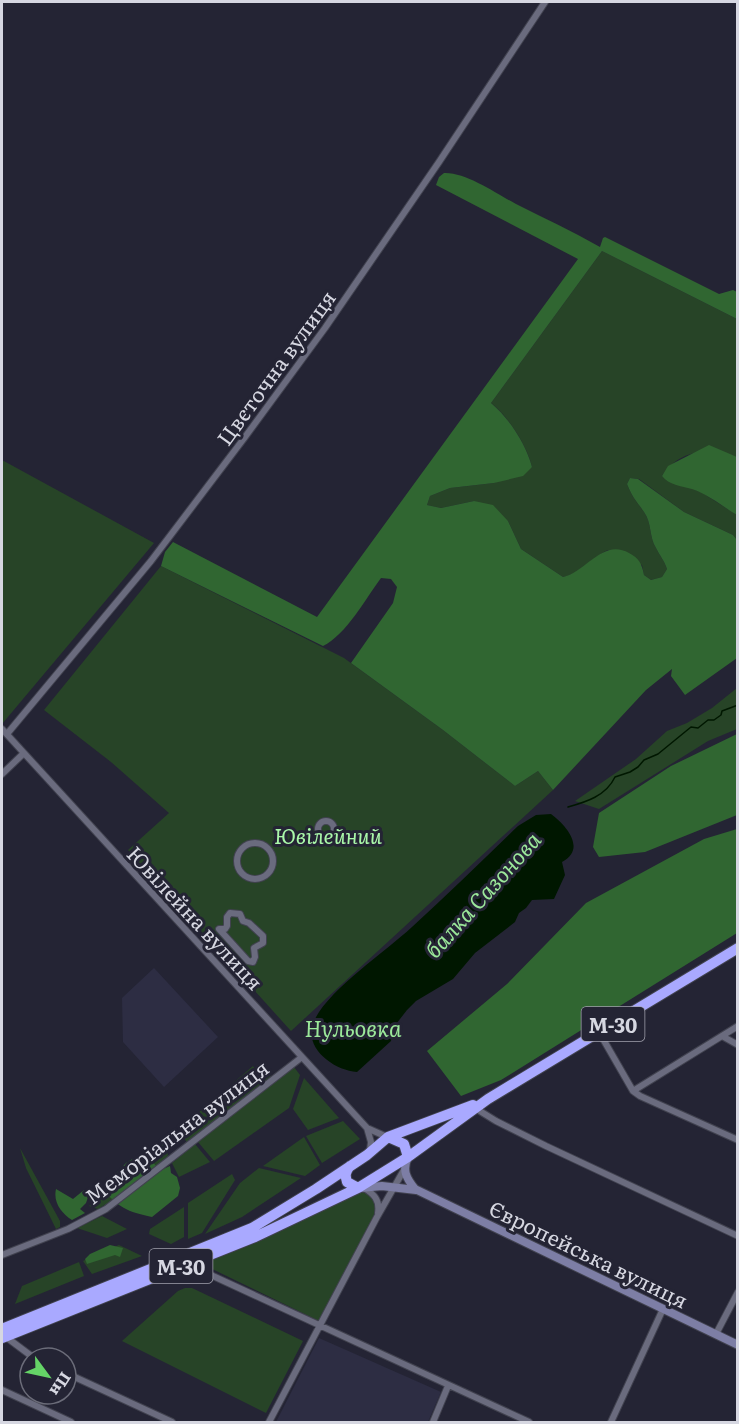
<svg xmlns="http://www.w3.org/2000/svg" width="739" height="1424" font-family="Literata,serif">
<rect width="100%" height="100%" fill="#242434"/>
<path fill="#2d2d43" d="M154,968L218,1037L164,1087L123,1042L122,998Z
M319,1338L441,1392L428,1422H276Z"/>
<path fill="#274427" d="M602,251L737,319V457C709,447 680,449 662,476L701,492L737,515V540L733,535L684,512L639,479L630,478L627,484C633,499 636,500 644,512C652,523 649,537 656,548C660,556 664,560 667,569L662,577L651,580L644,575L642,565L608,550C591,558 582,573 563,577L521,549L508,521L474,501L441,508L427,505L430,496L450,488L494,483L532,467C527,446 508,416 491,403Z
M2,460L154,543L2,724Z
M161,566L344,658L443,730L515,786L538,771L553,790L291,1031L128,850L169,813L111,762L44,710Z
M737,688V729L708,741L599,809L575,801L636,759L667,731L687,723L712,708Z
M253,1066L256,1071L271,1076L187,1142L177,1131Z
M294,1067L300,1075L289,1108L214,1161L198,1142Z
M304,1078L339,1118L308,1130L293,1109Z
M343,1121L360,1139L322,1163L306,1136Z
M173,1135L178,1141L167,1150L168,1156C146,1175 123,1195 98,1209L89,1206Z
M304,1137L320,1165L305,1176L263,1166Z
M195,1144L210,1162L179,1177L172,1163Z
M20,1148L60,1221V1227L56,1229L26,1168Z
M259,1168L301,1178L242,1217L205,1234L240,1183Z
M232,1174L235,1180L202,1233L188,1239V1203Z
M361,1192L372,1195L375,1204V1219L321,1322L202,1264L257,1242Z
M184,1207V1237L171,1244L149,1234L150,1229Z
M102,1216L127,1229L107,1238L77,1228Z
M119,1245L142,1256L92,1274L83,1261Z
M79,1262L84,1276L15,1304L22,1286Z
M185,1288H192L303,1341L266,1413L122,1341L178,1291Z"/>
<path fill="#306631" d="M444,173C466,172 497,194 516,204C544,218 572,231 600,247L603,238L605,237L719,294L733,290L737,292V319L602,251L491,403C509,418 526,444 532,467L523,476L494,483L450,488L430,496L427,505L441,508L474,501L493,505L508,521L521,549L563,577C586,572 603,538 629,553C639,558 642,564 644,575L651,580L662,577L667,569C664,560 660,556 656,548C649,537 652,523 644,512C636,500 633,499 627,484L630,478L638,479L684,512L733,535L737,540V658L685,695L671,676L672,669L646,690L553,790L538,771L515,786L443,730L351,663L393,603L397,587L391,579L381,578C366,598 346,635 323,646L161,566L165,552L173,542L317,617L578,259L436,185L439,177Z
M709,445L737,457V515C723,507 708,494 692,489C681,486 669,485 662,476L668,466Z
M737,734V815L645,852L599,857L593,847L599,813L671,766Z
M737,829V933L501,1080L461,1096L427,1051L507,984L586,903L704,839Z
M161,1141L165,1143L164,1149L156,1148L151,1158L155,1165L161,1170L170,1166L171,1173L177,1177L180,1188L178,1196L152,1217C128,1212 117,1207 102,1188L126,1163Z
M56,1189L73,1199L84,1190L90,1191L86,1203L80,1209L85,1213L72,1220C61,1213 53,1202 56,1189Z
M110,1245L123,1248L120,1257L115,1255L87,1264L85,1259L90,1254Z"/>
<path fill="#001700" d="M551,814C566,825 587,849 562,862L565,875L554,899L532,900L526,908L519,913L515,922L475,953L453,979L416,1001L407,1010L393,1028L391,1041L357,1072C333,1070 302,1047 314,1021C328,990 385,952 412,927C448,894 483,860 518,826L536,815Z"/>
<g fill="none" stroke-linecap="round" stroke-linejoin="round">
<path stroke="#001700" stroke-width="1.5" d="M568,807C586,802 606,796 615,777L630,772L638,767L644,760L658,754L691,727L698,728L708,720H714L721,715L722,711L738,705"/>
<defs>
<path id="street" d="M2,729L367,1128L387,1137
M7,734L151,561L245,437L325,328L439,162L545,2
M2,774L24,753
M318 829a8 8 0 1 1 16 0a8 8 0 1 1-16 0Z
M237 861a18 18 0 1 1 36 0a18 18 0 1 1-36 0Z
M230,913L240,914L243,921L249,923L263,936V943L254,948L255,957L253,962L248,961L219,929H225L227,926V917Z
M599,1032L633,1091L640,1096L738,1140
M722,1036L738,1045
M633,1091L738,1026
M475,1108L496,1121L546,1146L738,1236
M367,1128L371,1142L370,1150
M364,1188C374,1194 380,1200 378,1213
M2,1255L68,1229L106,1209L302,1057
M187,1264L529,1422
M716,1334L738,1292
M6,1337L34,1358
M66,1373L172,1422
M2,1390L71,1422
M269,1422L377,1217L405,1168
M433,1422L448,1386
M611,1422L663,1309"/>
<path id="secondary" d="M408,1157C402,1170 406,1178 415,1189L738,1345
M360,1188L382,1186L416,1190"/>
<path id="highway" d="M388,1137L404,1144L408,1157
M350,1166C345,1172 345,1176 347,1182L358,1188
M2,1329L252,1228L316,1189L367,1155L388,1137L473,1105
M2,1338L255,1237L358,1188L408,1157L488,1099L738,948"/>
</defs>
<use href="#street" stroke="#41424f" stroke-width="8"/>
<use href="#secondary" stroke="#41424f" stroke-width="10"/>
<use href="#highway" stroke="#41424f" stroke-width="12"/>
<use href="#street" stroke="#6a6b7e" stroke-width="6"/>
<use href="#secondary" stroke="#7d7ea5" stroke-width="8"/>
<use href="#highway" stroke="#a9a9ff" stroke-width="10"/>
</g>
<g text-anchor="middle" dominant-baseline="central" stroke-width="6" stroke-linejoin="round" paint-order="stroke">
<g fill="#242434" stroke="#a1a1ad" stroke-width="1.5">
<rect x="581.5" y="1007" width="63" height="34" rx="4.5"/>
<rect x="149.5" y="1249" width="63" height="34" rx="4.5"/>
</g>
<g font-size="20" font-weight="bold" fill="#d6d7e1">
<text x="613" y="1024">М-30</text>
<text x="181" y="1266">М-30</text>
</g>
<g font-size="21" fill="#d6d7e1" stroke="#242434">
<text transform="translate(275 367) rotate(-54)">Цвєточна вулиця</text>
<text transform="translate(196 917) rotate(47)">Ювілейна вулиця</text>
<text transform="translate(176 1131) rotate(-37)">Меморіальна вулиця</text>
<text transform="translate(589 1253) rotate(26)">Європейська вулиця</text>
</g>
<g font-size="21" font-style="italic" fill="#aaf8a9" stroke="#242434">
<text x="328" y="834">Ювілейний</text>
</g>
<g font-size="22" font-style="italic" fill="#9be89a" stroke="#242434">
<text transform="translate(482 894) rotate(-48)">балка Сазонова</text>
<text x="353" y="1027">Нульовка</text>
</g>
</g>
<rect width="739" height="1424" fill="none" stroke="#d6d7e1" stroke-width="6"/>
<g transform="translate(48 1376) rotate(123)"><circle r="28" fill="#242434" stroke="#6b6c79" stroke-width="1.5"/>
<path d="M0-4.5L10 22L0 15L-10 22Z" fill="#65d467"/>
<text y="-9" font-size="16" font-weight="bold" text-anchor="middle" fill="#d6d7e1">Пн</text>
</g>
</svg>
